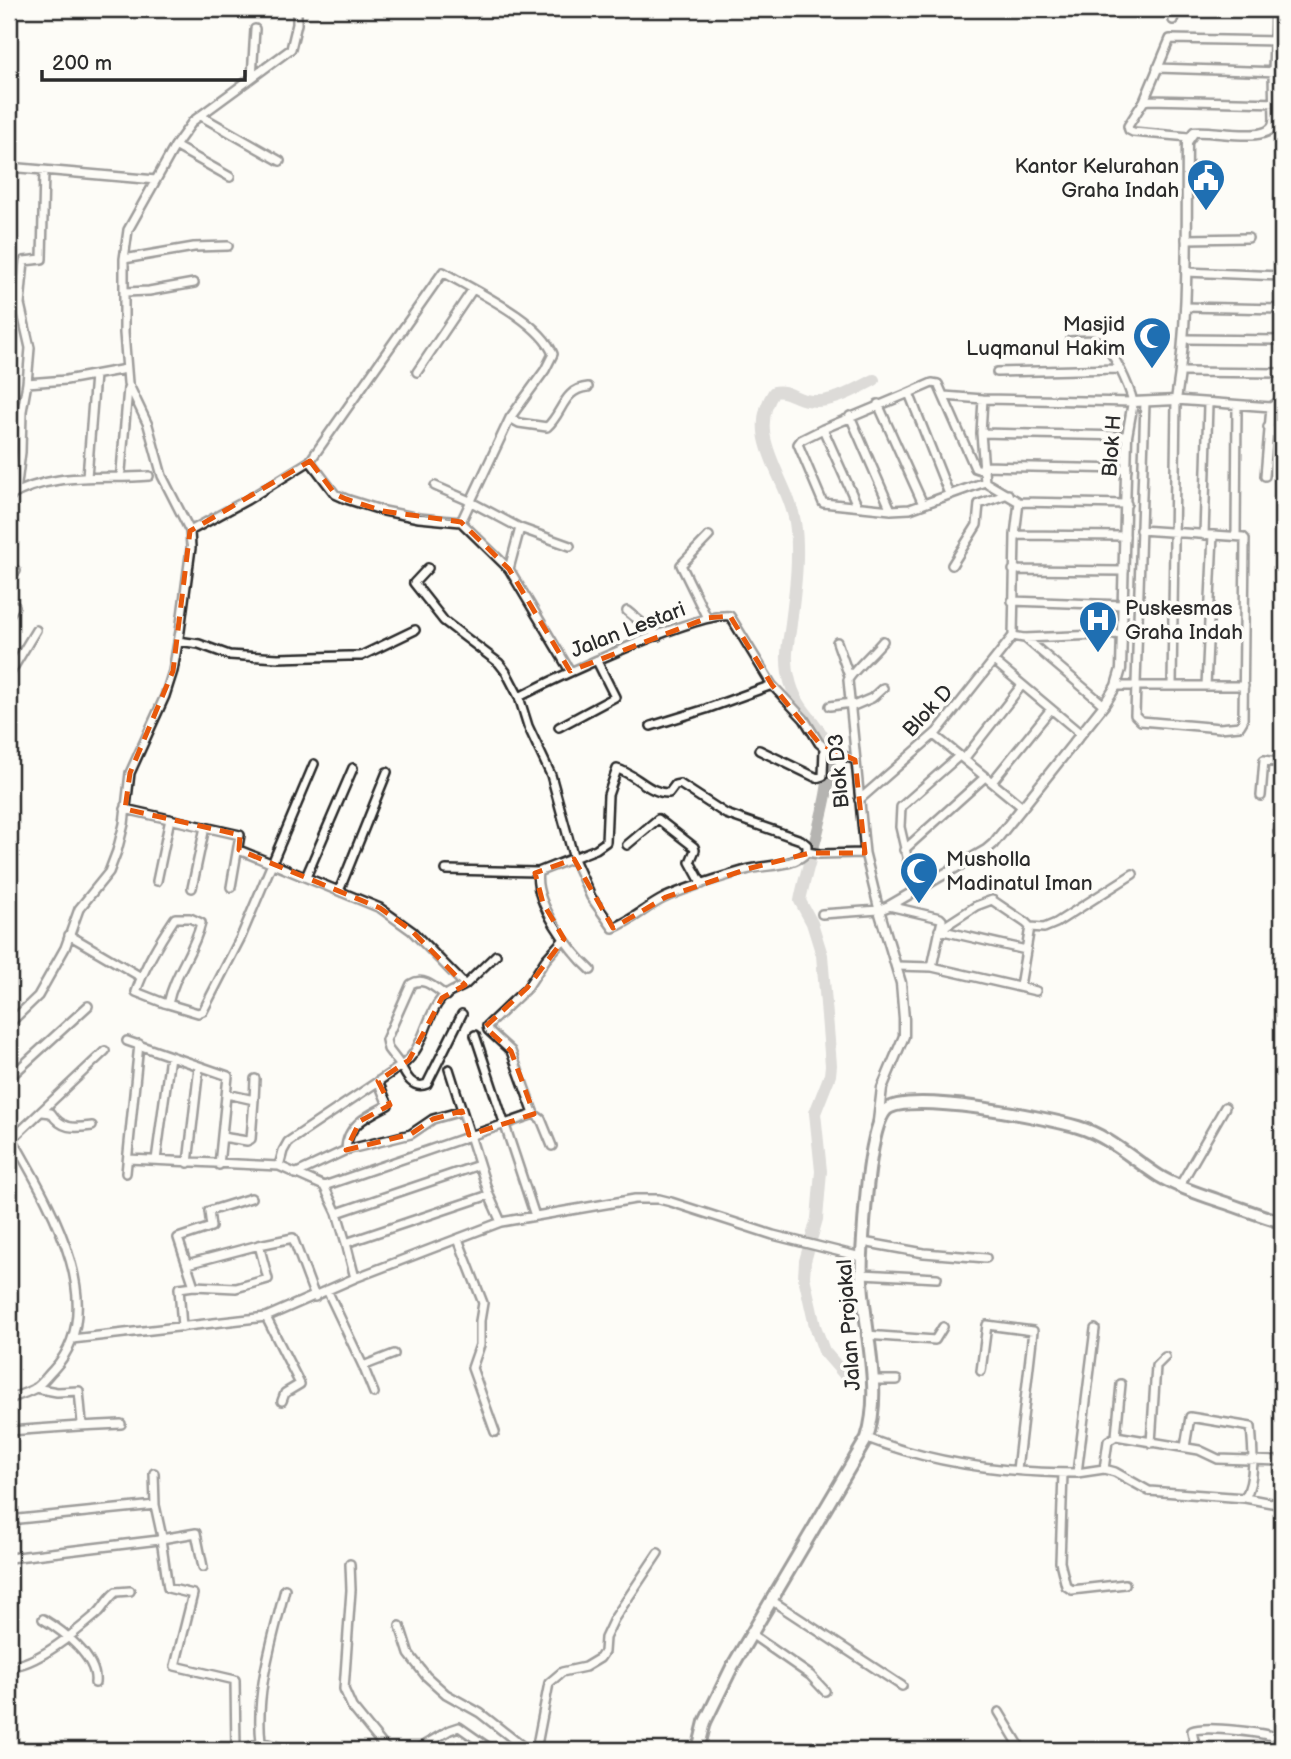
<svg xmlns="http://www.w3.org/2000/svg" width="1291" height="1759" font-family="'Balsamiq Sans',sans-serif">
<rect width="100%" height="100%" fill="#fdfcf7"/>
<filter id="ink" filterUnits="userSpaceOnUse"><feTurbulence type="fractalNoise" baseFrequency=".0143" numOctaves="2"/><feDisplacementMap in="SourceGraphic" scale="14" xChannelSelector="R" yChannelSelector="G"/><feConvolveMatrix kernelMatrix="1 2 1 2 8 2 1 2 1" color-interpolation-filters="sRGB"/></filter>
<g filter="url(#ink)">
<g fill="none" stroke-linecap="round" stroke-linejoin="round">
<path stroke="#b5b4b1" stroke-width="12" d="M844,1374L824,1351L815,1326L804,1277L805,1261L817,1219L821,1171L815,1113L830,1075L831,1065L822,955L812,923L800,901C806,865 839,776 827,745C822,731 809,718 801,706C792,693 787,675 787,660C786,648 790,635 791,623C795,591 800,554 795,522C788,478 744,437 774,392C786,389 794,398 806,400C830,405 853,391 874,380"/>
<defs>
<path id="minor" d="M1249,9L1282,11
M1173,20L1177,9
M1157,68L1282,72
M252,77L255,29
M1144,101L1170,39L1282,41
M201,116L280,161
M1274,122L1273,72L1275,9
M1189,137L1133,132L1129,130L1128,126L1144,101L1149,100L1282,103
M175,146L230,177
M9,167L156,180
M1186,239L1248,238
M124,259L194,247L228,246
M1186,272L1282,276
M125,292L149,291L194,283
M1185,307L1282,309
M1185,339L1282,340
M417,372L473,289
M997,372L1118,369
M1181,372L1282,373
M27,383L30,348L20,304L24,261L42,259L44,171
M909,393L932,383L938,384L975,468L984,471
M944,396L983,399L1133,402C1130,389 1112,345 1098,341C1090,339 1078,341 1070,341
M983,399L981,433L985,482
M878,404L923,504
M850,416L891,510
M510,418L519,423L547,427C563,413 563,389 588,387
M1268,427L1282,440
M823,429L801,440L798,444L823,503L891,510L910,509L985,482L1019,502L1015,535L1013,636
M981,433L1127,436
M310,461L335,494L346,499L384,511L419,518L461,522L509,569L570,671
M983,466L1127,469
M121,471L128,388
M1265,476L1271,407
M87,477L95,375
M435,486L472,502
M16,492L21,452L22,411L27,383L66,380L126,369
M9,497C50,471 103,480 149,476
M471,502L520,528L509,569
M1019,502L1127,504
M857,505L823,429L909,393L949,494
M520,528L570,546
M1140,530L1243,537L1245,539L1243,721L1240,726L1220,728L1141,721L1135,715L1145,402
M190,531L247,500L310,461L443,272C475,291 539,320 553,354L545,370L510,418L461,522
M1015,535L1125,536
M1204,535L1208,404
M1236,536L1237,405
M952,565L977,525L979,504L1008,494
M9,566L16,571
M428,568L414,583L444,621L499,663L506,672L519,697
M1013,570L1124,571
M1012,601L1124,605
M627,611L658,636
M9,615L15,606
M707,618L681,565L709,536
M1013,636L1024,638L1123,634
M1025,638L1104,705
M178,641L199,644L229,655L278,658L348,656H361L415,630
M837,642L849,676
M994,661L1081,734
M9,675L36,630
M1172,685L1176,400L1271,407L1282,399
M1116,686H1244
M1206,686L1213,535
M830,706L851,703
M851,707L872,698L883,688
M651,726L706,709L772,685
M559,727L615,697L597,661
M934,735L1021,806
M759,750L817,778L823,776L824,748
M964,759L1022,685
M992,782L1051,709
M1261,796L1264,760L1282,763
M859,800L937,732L1013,636
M125,809L240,835L231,887
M1278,832L1282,834
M627,845L658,819L694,847L695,850L690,862L702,884
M239,850L380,908L412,931L465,985C458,989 446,993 441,999C424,1019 425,1049 401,1066C406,1076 413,1090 427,1084L462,1014
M904,850L985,777
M807,852C794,868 764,864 746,870C719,878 690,886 664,898C646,907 632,921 613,928L591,897L574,859L551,775L528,726L519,697C554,679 698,611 730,616L772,685L804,719L819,743L826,749L855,760
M446,870L538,872
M306,877L353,768
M157,881L170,819
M192,888L205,827
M339,891L387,772
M915,891L900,827L901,807L959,756
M889,906L940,918L942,920L932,967
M822,914L879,910L865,853L848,680C852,672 875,651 883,641
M1030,927L1044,928L1056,923L1133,874
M939,930L976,906L992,900L1026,923L1030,927L1020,986
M939,930L1026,950
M69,935L141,977
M896,966L932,967L1036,991
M591,970C570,951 533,902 538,872L596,849L606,842L608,795L617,769C635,773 649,794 669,793L675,785L680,784L726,814L801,840L807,845V852L819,854L865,853
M465,985L496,955
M168,1004C174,974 194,952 201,923L190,918H175C159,942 145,965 136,992L164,1003L168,1004L198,1013L203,1011L241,937L314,764
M9,1024L38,996L65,948L79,909L109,872L117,851L124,824L130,773L165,696L173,671L180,631L191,548L190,531L162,476L148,425L128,383L124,333V259L128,230L175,146L193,121L291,49L297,24V9
M475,1035L535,1216
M127,1041L228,1076L219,1165
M449,1069L489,1195L501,1222
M9,1078L88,1006
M254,1100L255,1079
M43,1112L51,1113C62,1130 74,1128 92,1126
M534,1114L511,1051L488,1030L487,1026L527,988L546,959L564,939
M9,1133C43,1194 115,1305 53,1370C47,1376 41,1385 34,1389C26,1393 17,1396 9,1399
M222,1137L247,1141L251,1139L254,1100L227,1094
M12,1139L105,1051
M346,1150C346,1125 369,1115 388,1105L378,1081
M128,1159L279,1166L324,1186L337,1213L346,1243L489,1195
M156,1160L170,1056
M188,1163L199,1067
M279,1166L283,1151L288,1142L401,1066L388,1049L386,1040L411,984C424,976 435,988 446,996
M126,1173L139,1044
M295,1174L346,1150L411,1134L433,1119L462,1111
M324,1186L534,1114L541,1119L552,1146
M1179,1187L1225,1107
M337,1213L479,1165
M458,1239L483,1303L480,1321V1345L472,1368L495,1432
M863,1242L924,1253L986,1258
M346,1243L355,1278
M187,1264L259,1245
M862,1274L937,1278
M194,1286L236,1288L268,1279L259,1245L293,1238L315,1297
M327,1290L363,1366L374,1393
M266,1317L300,1384L285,1393L282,1401
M182,1327L179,1288L194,1286L178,1238L211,1227L209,1211L251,1198
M866,1335L935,1340L943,1327
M72,1339L266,1317L355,1278L501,1222L635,1199H659L671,1202L773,1235L861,1257
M363,1366L394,1354
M981,1371L987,1325L1033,1331L1017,1470
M873,1380H897
M79,1426L121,1424
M9,1431L79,1426L82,1423L79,1391L57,1392L35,1388
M1116,1436L1121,1384
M867,1438C932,1463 1007,1473 1077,1473L1095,1329
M1151,1443L1156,1366L1165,1357
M1185,1447L1190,1417L1251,1427C1253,1449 1256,1478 1245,1498L1149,1491L1115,1472L1104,1469L1108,1441L1116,1436L1199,1450L1218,1459L1282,1461
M1063,1473L1060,1562L1066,1586L1072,1590L1125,1584
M1077,1473L1104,1469
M1245,1498L1282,1505
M9,1520L155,1505L154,1473
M9,1558L159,1540L162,1537L155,1505
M350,1564L351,1590L344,1689L352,1707L387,1750
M203,1567L196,1533L161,1539L168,1588L193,1594L175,1666L235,1680L236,1750
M771,1600L902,1686
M43,1619C63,1631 98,1658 95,1683
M400,1626L409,1654L426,1676L446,1694L480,1713L527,1750
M751,1634L810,1675L825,1691
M9,1666C36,1666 77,1631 98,1613C104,1607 108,1598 116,1592L130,1591
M999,1712L1022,1750
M1277,1737V1750
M261,1742C255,1690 273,1639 285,1589
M242,1750L261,1742L289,1750
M416,1750L450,1730L459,1727L492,1750
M536,1750L549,1683L562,1672L585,1667L600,1658L604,1652L605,1638L614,1619L658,1553
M1196,1750L1192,1731C1205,1725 1268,1733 1282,1739"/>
<path id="tertiary" d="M878,1121L882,1088L904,1036V1019L901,983L879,910L889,906L986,850L993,844L1104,705L1116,686L1121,669L1127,436L1133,402L1176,400C1190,315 1186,228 1187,142L1194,132C1212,129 1272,145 1274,122L1282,123"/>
<path id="primary" d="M698,1750L705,1722L732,1667L867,1438C885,1383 858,1314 862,1254C864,1225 868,1130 886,1110C906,1090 1048,1118 1078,1127C1109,1136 1132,1159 1159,1176C1177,1187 1197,1193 1217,1200C1239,1207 1260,1216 1282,1222"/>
</defs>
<use href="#minor" stroke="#2b2b2b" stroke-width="12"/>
<use href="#tertiary" stroke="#2b2b2b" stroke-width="13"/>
<use href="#primary" stroke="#2b2b2b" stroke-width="16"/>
<use href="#minor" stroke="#fdfcf7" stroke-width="7"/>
<use href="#tertiary" stroke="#fdfcf7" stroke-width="8"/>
<use href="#primary" stroke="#fdfcf7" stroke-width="10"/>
</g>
</g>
<path d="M0 0H1291V1759H0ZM310,461L335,494L346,499L383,511L461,522L509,569L570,671L707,618L730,616L772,685L819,743L855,760L865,853H810L747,869L666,897L613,928L574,859L535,873L543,903L564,939L527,988L485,1027L511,1051L534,1114L469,1135L462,1111L433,1119L411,1134L346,1150L360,1121L390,1105L378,1081L409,1060L442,998L465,985L412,931L380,908L239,850L240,835L125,809L130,773L173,671L190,531Z" fill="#fdfcf7" fill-opacity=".55" fill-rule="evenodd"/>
<path fill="none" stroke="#e8590c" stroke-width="5" stroke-dasharray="14 9" stroke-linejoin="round" d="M310,461L335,494L346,499L383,511L461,522L509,569L570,671L707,618L730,616L772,685L819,743L855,760L865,853H810L747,869L666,897L613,928L574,859L535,873L543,903L564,939L527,988L485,1027L511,1051L534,1114L469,1135L462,1111L433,1119L411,1134L346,1150L360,1121L390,1105L378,1081L409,1060L442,998L465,985L412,931L380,908L239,850L240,835L125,809L130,773L173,671L190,531Z"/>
<defs>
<symbol id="civic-pin" viewBox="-11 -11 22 30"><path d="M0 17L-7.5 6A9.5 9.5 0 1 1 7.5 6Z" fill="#1f6fb2" stroke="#fdfcf7"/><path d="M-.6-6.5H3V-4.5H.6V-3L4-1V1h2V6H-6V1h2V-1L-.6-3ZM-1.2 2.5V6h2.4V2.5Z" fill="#fff"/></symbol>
<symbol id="mosque-pin" viewBox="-11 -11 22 30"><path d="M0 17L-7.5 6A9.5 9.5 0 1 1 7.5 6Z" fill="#1f6fb2" stroke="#fdfcf7"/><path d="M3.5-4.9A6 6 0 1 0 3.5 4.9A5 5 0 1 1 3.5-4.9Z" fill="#fff"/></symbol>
<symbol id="hospital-pin" viewBox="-11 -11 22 30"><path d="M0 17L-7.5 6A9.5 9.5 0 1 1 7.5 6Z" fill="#1f6fb2" stroke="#fdfcf7"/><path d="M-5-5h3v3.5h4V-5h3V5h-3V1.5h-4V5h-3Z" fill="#fff"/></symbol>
</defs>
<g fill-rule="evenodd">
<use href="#civic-pin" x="1184" y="156" width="44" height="60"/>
<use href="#mosque-pin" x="1130" y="314" width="44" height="60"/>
<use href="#hospital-pin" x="1076" y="598" width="44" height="60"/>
<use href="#mosque-pin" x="897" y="849" width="44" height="60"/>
</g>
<g text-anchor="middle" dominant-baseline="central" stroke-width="7" stroke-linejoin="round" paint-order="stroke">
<g font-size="21" fill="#2b2b2b" stroke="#fdfcf7" text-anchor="end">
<text x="1179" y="166">Kantor Kelurahan<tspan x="1179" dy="24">Graha Indah</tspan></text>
<text x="1125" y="324">Masjid<tspan x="1125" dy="24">Luqmanul Hakim</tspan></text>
<text x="1125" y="608" text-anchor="start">Puskesmas<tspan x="1125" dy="24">Graha Indah</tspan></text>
<text x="946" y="859" text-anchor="start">Musholla<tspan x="946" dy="24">Madinatul Iman</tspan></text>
</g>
<g font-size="21" fill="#2b2b2b" stroke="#fdfcf7">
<text transform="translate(1112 446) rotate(-86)">Blok H</text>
<text transform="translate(628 630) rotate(-21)">Jalan Lestari</text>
<text transform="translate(928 711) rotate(-47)">Blok D</text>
<text transform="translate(839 771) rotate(-95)">Blok D3</text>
<text transform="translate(849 1325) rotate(-94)">Jalan Projakal</text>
</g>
</g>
<rect width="1291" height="1759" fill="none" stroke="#fdfcf7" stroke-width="35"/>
<rect x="18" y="18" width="1256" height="1724" fill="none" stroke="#2b2b2b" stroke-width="2.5" filter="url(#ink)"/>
<path d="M42 70v10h203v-10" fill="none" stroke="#2b2b2b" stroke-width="3.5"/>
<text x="52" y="70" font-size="21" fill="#2b2b2b" stroke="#fdfcf7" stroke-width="5" paint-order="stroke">200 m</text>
</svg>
